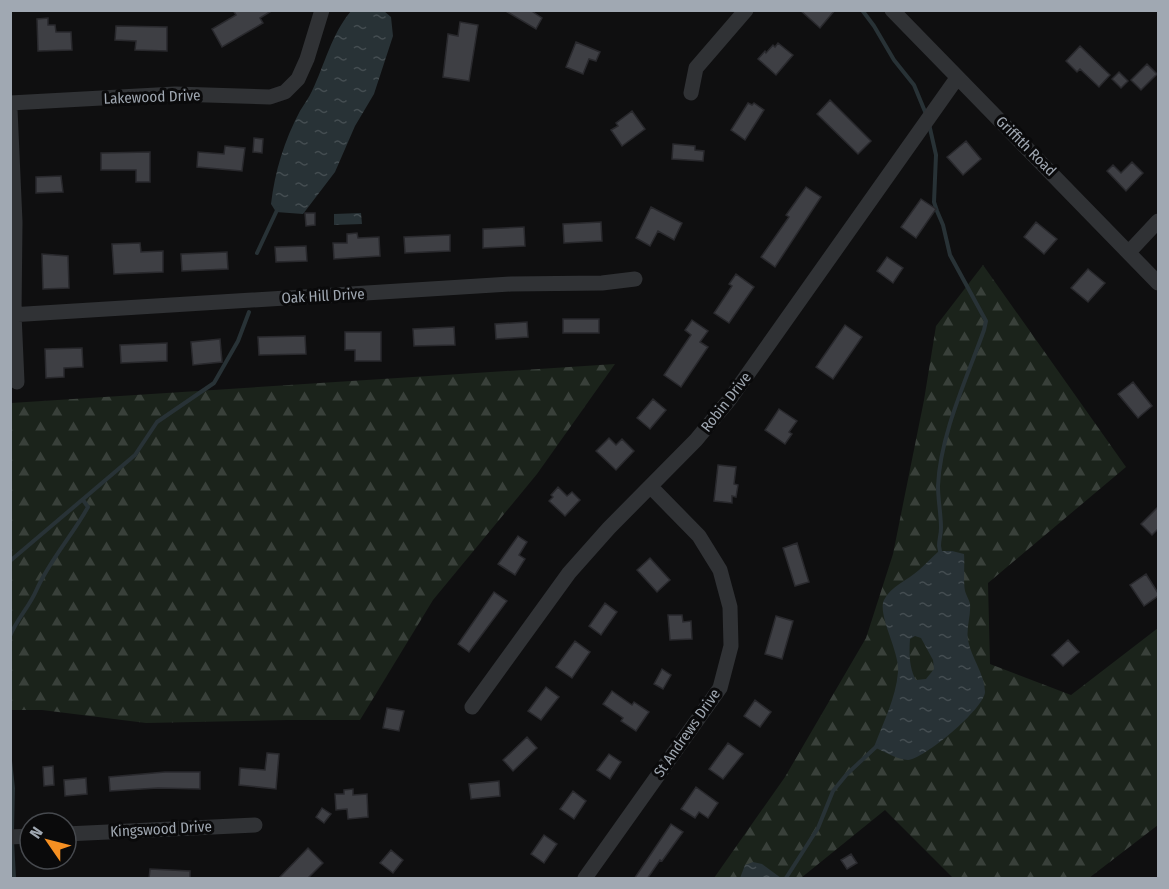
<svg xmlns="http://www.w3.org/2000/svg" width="1169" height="889" font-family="'Fira Sans Condensed',sans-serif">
<defs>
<pattern id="forest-firs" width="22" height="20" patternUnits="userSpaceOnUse" patternTransform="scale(1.5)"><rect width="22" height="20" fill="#1b231b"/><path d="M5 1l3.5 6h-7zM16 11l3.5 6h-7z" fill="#39403a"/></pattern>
<pattern id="water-ripples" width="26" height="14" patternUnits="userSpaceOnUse" patternTransform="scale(1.5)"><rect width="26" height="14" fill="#283236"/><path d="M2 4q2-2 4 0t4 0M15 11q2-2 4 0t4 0" fill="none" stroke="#444d51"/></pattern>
</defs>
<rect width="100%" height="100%" fill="#0f0f10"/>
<path fill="url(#forest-firs)" d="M983,265L1126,467L988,583L990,664L1071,695L1158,628V825L1089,878H953L885,810L801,878H714L785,777L866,638L893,554L924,400L936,326Z
M615,364L537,474L433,600L360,720H287L146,723L42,710H11V403Z"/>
<path fill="url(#water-ripples)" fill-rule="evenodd" d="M351,11H384L391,17L393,36L374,94L355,126L335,172L303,214L276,212L271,204C275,171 284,141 300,111C304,104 309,98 312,91C325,64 331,35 351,11Z
M361,213L362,224L334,225V214Z
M939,551H952L964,554C965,566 963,579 965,591C966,595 969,599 970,604C971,616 966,628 968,640C971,657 985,675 985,692C984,709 924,759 908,760C898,760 883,751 874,747C883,723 896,698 898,672C900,652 877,615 884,600C891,586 908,580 919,570C926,564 932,557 939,551ZM915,636L921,638L933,660L934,669L926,679L916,680C909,668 909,652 910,639Z
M753,862L762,864L781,878H740L745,865Z"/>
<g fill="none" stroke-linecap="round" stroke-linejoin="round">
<path stroke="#283236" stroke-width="4" d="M862,10L874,26L894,60L914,85L926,114
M929,124L936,155L934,202L937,211L943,225L950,255L986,321L984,330C967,378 940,435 938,486C938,500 941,514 941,528C941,538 936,546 942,555
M257,253L278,208
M10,561L135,455L157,422L214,383L238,341L249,312
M10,636C17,619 29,607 36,591C49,561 72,536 88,507L83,500
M10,761L13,788L12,833
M12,840L14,878
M786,878L818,828L833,791L847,774L877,746"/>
</g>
<path fill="#3e3f44" stroke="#29292d" stroke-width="1.5" d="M233,10H273L260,18L263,23L222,47L212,29L236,15Z
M504,10H530L542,18L536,29Z
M800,10H835L820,28Z
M48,18V25H55L56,32H71L72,50L38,51L37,19Z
M460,22L478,25L469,81L443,77L448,34L458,36Z
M116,26L167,27V51L135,50L136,41L115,40Z
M576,42L600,52L596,61L589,59L583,74L566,67Z
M778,43L793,55L776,75L758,59L765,51L766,53L773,45L775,47Z
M1080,46L1110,75L1099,87L1080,69L1077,72L1066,61Z
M1147,64L1157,74L1141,90L1131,80Z
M1119,72L1128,81L1121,88L1112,79Z
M830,100L871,141L858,154L817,114Z
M748,103L752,105L754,103L764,110L745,140L731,130Z
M632,111L645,129L622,146L611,130L618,126L616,123Z
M254,138L263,139L262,153L253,152Z
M966,141L981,159L963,175L947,157Z
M673,144L695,146V150L704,151L703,161L672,159Z
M225,146L245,148L242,171L197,167L198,152L224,154Z
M150,152V182H136V170H101V153Z
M1132,162L1143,173L1126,191L1107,171L1113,165L1121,173Z
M61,176L63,192L36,193V177Z
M806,187L821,197L775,267L761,257L789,217L786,215Z
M921,199L936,209L916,238L901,227Z
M651,207L682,223L674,240L658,231L650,246L636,238Z
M305,213H315V225L306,226Z
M601,222L602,241L564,243L563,224Z
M1036,222L1057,239L1044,254L1024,237Z
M524,227L525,246L483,248V229Z
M357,233L358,238L379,237L380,256L334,259L333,243H347V234Z
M450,235V251L405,253L404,237Z
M140,243L141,252L163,251V272L114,274L112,244Z
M306,246L307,261L276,262L275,247Z
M227,252L228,269L182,271L181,254Z
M42,254L68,256L69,288L43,289Z
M887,257L903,268L893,283L877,271Z
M1088,269L1105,283L1088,302L1071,288Z
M736,274L754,287L729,323L714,313L732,286L729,284Z
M563,319H599V333H563Z
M692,320L708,331L700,342L708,347L681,387L664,375L691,335L685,330Z
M527,322L528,337L496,339L495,324Z
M845,325L862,337L833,379L816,367Z
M454,327L455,345L414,346L413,329Z
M345,332H381V361H355V350H345Z
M305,336L306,354L259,355L258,337Z
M220,339L222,362L193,365L191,342Z
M167,343V361L121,363L120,345Z
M82,348L83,367L64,368V377L46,378L45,349Z
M1133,382L1152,406L1138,418L1118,394Z
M653,399L666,410L650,429L637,418Z
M779,409L797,421L789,432L792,434L785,444L765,430Z
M609,438L616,445L622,439L634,451L616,470L596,451Z
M718,465L736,467L734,484L738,485L736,497L732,496V503L714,501Z
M558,487L567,496L572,492L580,500L565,516L549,501L553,497L551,495Z
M1158,507V529L1152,535L1141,524Z
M518,536L527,542L519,555L525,559L515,575L498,564Z
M797,543L809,582L795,586L783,548Z
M650,558L670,580L657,592L637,570Z
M1146,574L1158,593V596L1144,606L1130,585Z
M494,592L507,601L469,652L458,644Z
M605,603L617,612L601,635L589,626Z
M668,615H682L683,622L691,621L692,639L670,640Z
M776,616L793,621L782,659L765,654Z
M1068,640L1079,652L1063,666L1052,655Z
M575,641L590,652L572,678L556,667Z
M662,669L671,675L663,689L654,684Z
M546,687L559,697L541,720L528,711Z
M612,691L632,705L634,702L649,712L636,731L621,721L623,718L603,704Z
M755,700L771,712L760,727L744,716Z
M387,708L404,711L399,731L383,728Z
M527,737L537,748L513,771L503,760Z
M728,743L743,754L723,779L709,769Z
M267,753L279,754L276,789L239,785L240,768L265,770Z
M609,754L621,762L610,779L597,770Z
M53,766L54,785L44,786L43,767Z
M165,772H200V789L158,788L110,791L109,777Z
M86,778L87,794L65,796L64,780Z
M499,781L500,796L471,799L469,784Z
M696,787L718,803L708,818L699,812L695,818L681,809Z
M353,789V795L367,794L368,817L348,819L347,809L336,810L335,794H344V790Z
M573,791L586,801L574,819L560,809Z
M322,808L331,814L324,823L316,817Z
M671,824L683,832L662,861L660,860L647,879H634Z
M544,835L557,844L544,863L531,854Z
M308,848L323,863L307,879H278Z
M391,850L403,860L393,873L380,863Z
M851,854L857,863L847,869L841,860Z
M150,869L190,871V879H149Z"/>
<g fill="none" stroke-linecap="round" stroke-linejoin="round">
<path stroke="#303235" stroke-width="15" d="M892,10L1158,283
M691,93L696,68L746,10
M10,103L175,94L270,97L285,92L298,79L307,59L322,10
M10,109L15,222L14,314L17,382
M1129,252L1158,221
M10,315L511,284L602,283L635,279
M472,707L569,573L609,528L696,440L730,399L957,78
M66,834L255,825
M10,837L30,836
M585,878L720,688L731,646L730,607L720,570L699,536L651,487"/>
</g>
<g text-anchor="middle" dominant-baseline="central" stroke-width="6" stroke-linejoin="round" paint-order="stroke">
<g font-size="15" fill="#a0a8b2" stroke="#0a0a0b">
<text transform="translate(152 97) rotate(-2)">Lakewood Drive</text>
<text transform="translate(1026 146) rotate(45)">Griffith Road</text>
<text transform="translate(323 296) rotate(-3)">Oak Hill Drive</text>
<text transform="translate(726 402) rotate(-52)">Robin Drive</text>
<text transform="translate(687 733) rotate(-55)">St Andrews Drive</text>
<text transform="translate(161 829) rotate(-3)">Kingswood Drive</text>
</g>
</g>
<rect width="1169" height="889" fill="none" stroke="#a0a8b2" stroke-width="24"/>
<g transform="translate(48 841) rotate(305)"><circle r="28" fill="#0a0a0b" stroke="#46494e" stroke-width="1.5"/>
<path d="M0-4.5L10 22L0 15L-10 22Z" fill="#f69022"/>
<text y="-9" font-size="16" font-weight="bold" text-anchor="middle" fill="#a0a8b2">N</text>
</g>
</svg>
